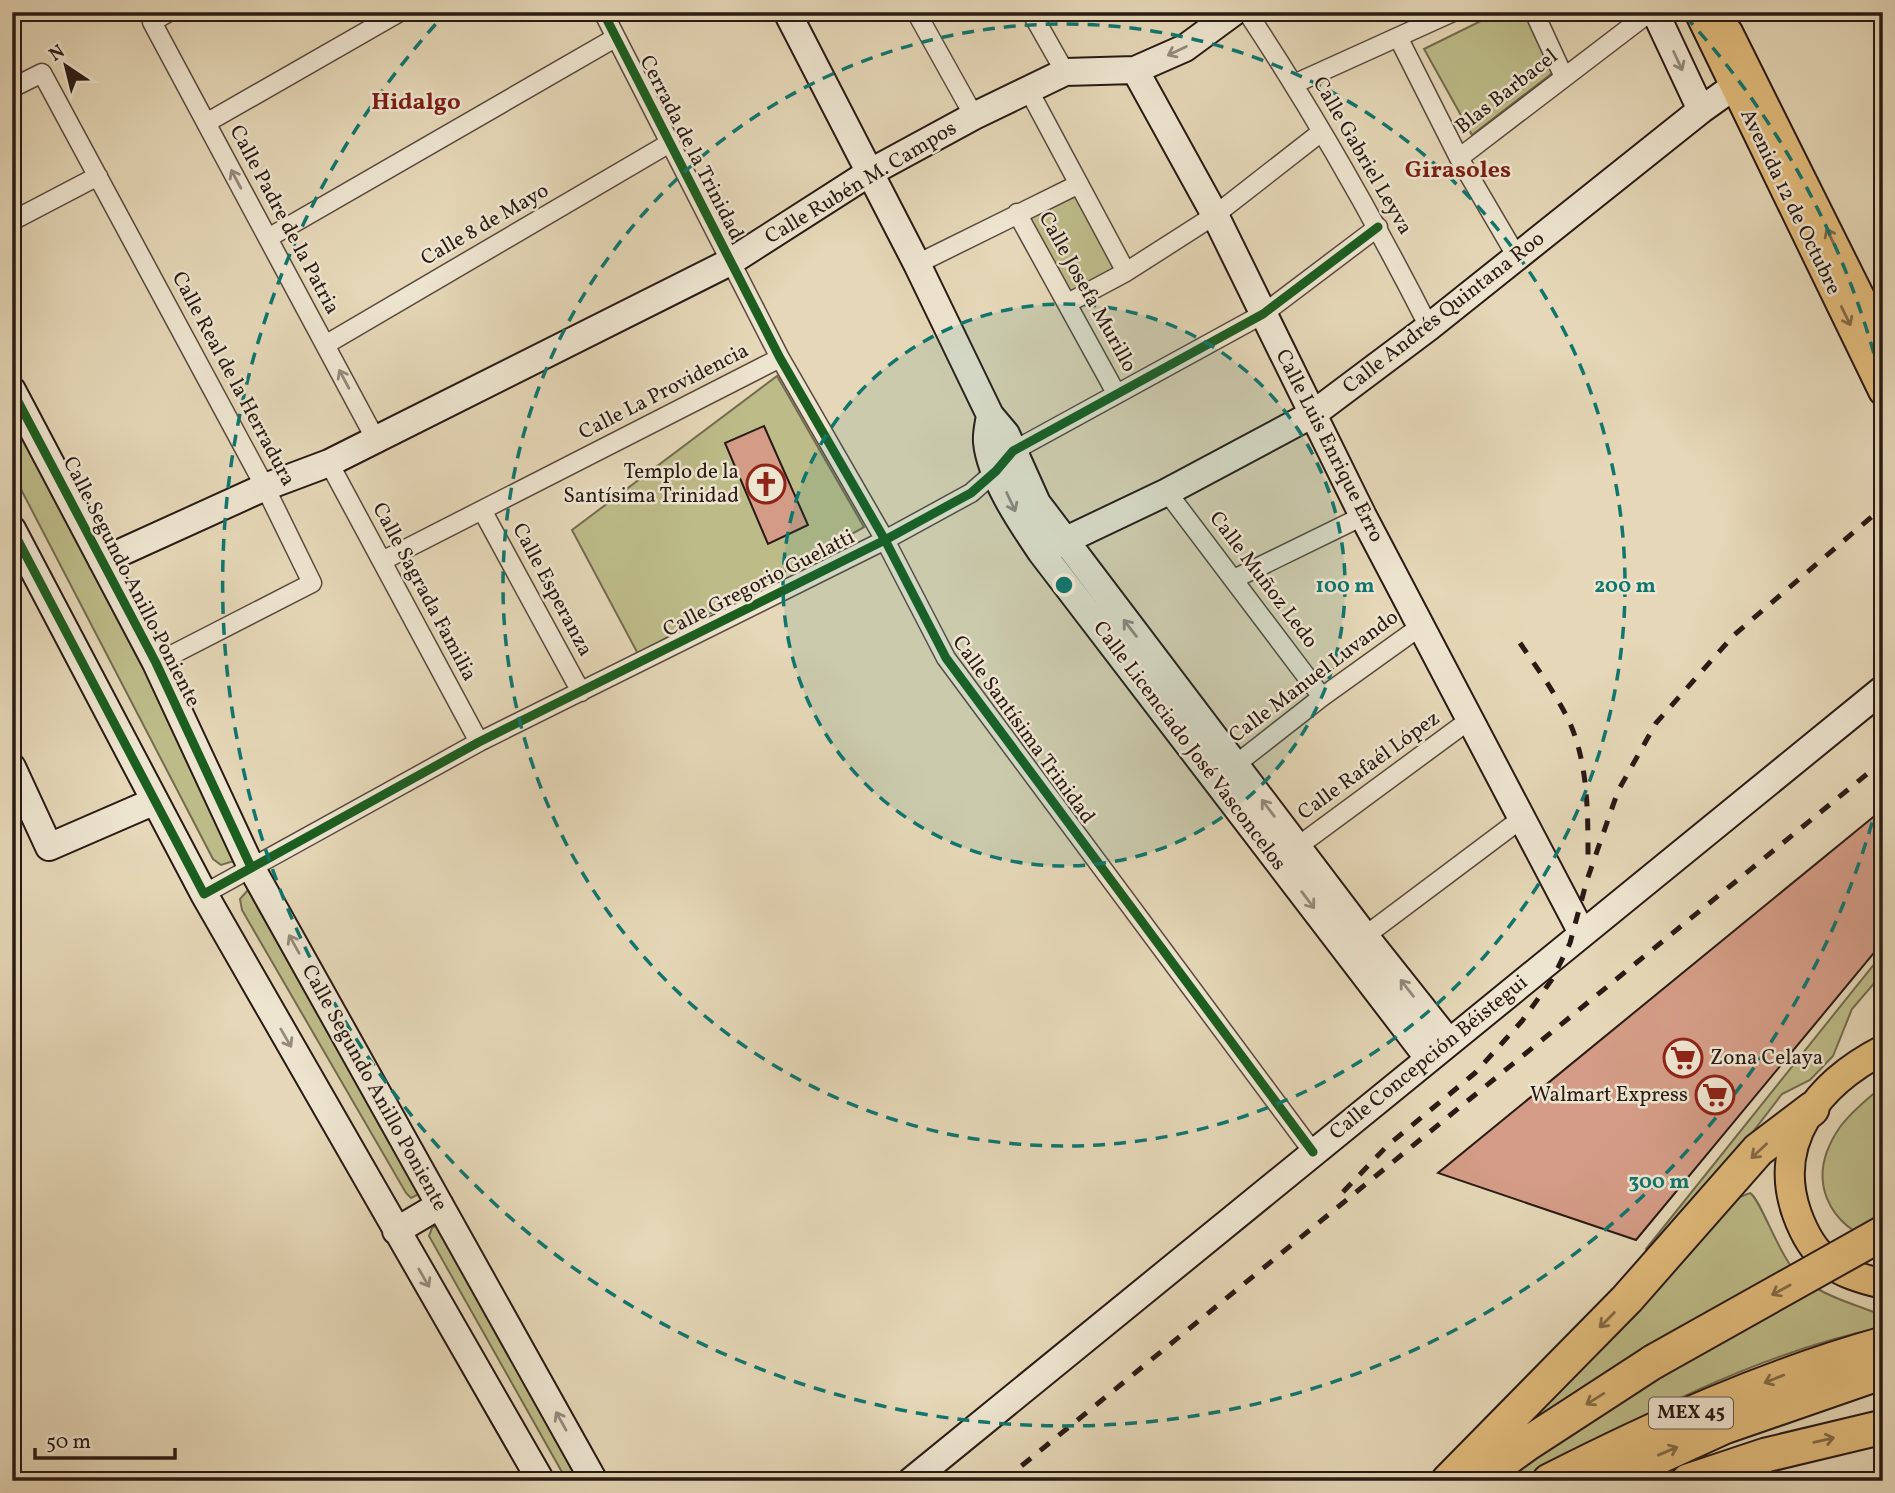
<svg xmlns="http://www.w3.org/2000/svg" width="1895" height="1493" font-family="Vollkorn,serif">
<rect width="100%" height="100%" fill="#e5d7b7"/>
<filter id="stains"><feTurbulence type="fractalNoise" baseFrequency=".00286" numOctaves="4"/><feColorMatrix values="0 0 0 0 .2 0 0 0 0 .09 0 0 0 0 .02 0 0 0 .5 -.17"/></filter>
<radialGradient id="worn" r=".72"><stop offset=".6" stop-color="#630" stop-opacity="0"/><stop offset="1" stop-color="#630" stop-opacity=".3"/></radialGradient>
<path fill="#bdbc89" stroke="#736b4f" stroke-width="2" d="M1499,12H1527L1555,71L1472,135L1424,49Z
M1077,191L1120,272L1073,297L1024,212Z
M777,376L864,527L638,654L572,530Z
M12,417L240,849L234,861L221,865L213,859L12,472Z
M247,891L255,892L425,1191L411,1198L406,1193L242,910L240,899Z
M1883,953V973L1852,1009L1833,1056L1810,1080L1782,1094L1656,1258L1646,1249Z
M1883,1086V1245C1827,1226 1804,1179 1840,1127C1852,1111 1868,1098 1883,1086Z
M1750,1193C1760,1198 1779,1255 1795,1271C1818,1295 1846,1301 1876,1313L1883,1327C1756,1354 1638,1415 1527,1481H1492L1486,1459L1643,1304L1737,1198Z
M440,1223L591,1481H567L429,1236L432,1228Z"/>
<path fill="#d49c86" stroke="#291a15" stroke-width="2" d="M764,426L808,525L768,544L725,443Z
M1883,809V942L1636,1240L1438,1173Z"/>
<g fill="none" stroke-linecap="round" stroke-linejoin="round">
<defs>
<path id="street" d="M169,12L152,22L376,440
M603,12L780,358L885,540L946,658L1313,1152
M916,12L974,116
M1031,12L1065,72
M1247,12C1314,113 1374,219 1429,327
M1534,12L1564,77
M1398,37L1459,158L1517,257
M1294,84L1453,12
M12,88L42,73L265,487L312,583L156,663
M1028,89L1126,272
M206,123L400,12
M1459,158L1650,12
M1017,213L1116,393
M12,221L98,176
M268,238L615,38
M917,264L1079,184
M1068,303L1126,272L1215,215L1320,133
M325,345L668,144
M329,463L479,742
M1167,492L1322,697
M482,510L581,692
M382,561L780,358
M1234,579L1363,516
M1235,765L1322,697L1421,626
M1297,847L1468,721
M204,894L479,742L885,540L971,493L996,471L1013,451L1263,314L1378,227
M1365,936L1521,819"/>
<path id="secondary" d="M787,12L917,264L990,415L1006,434L1037,503L1365,936L1449,1042
M1655,12L1701,110
M1135,70L1215,215L1363,516L1582,933
M12,390L156,663L251,867L594,1481
M990,415C989,423 986,434 987,442C990,477 1022,524 1041,552L1429,1059
M12,529L204,894L541,1481
M1041,552L1167,492L1313,414L1429,327L1701,110L1750,75
M102,561L265,487L329,463L730,262L869,173L974,116L1065,72L1135,70L1185,48L1234,12
M12,767L49,847L155,801
M396,1231L440,1205
M911,1481L1883,689"/>
<path id="primary" d="M1699,12L1883,391
M1728,32L1883,343
M1883,1050C1819,1083 1771,1141 1797,1214C1814,1261 1836,1273 1883,1284"/>
<path id="highway" d="M1448,1481L1627,1299L1758,1150L1812,1109
M1476,1481L1527,1444L1653,1362
M1549,1481C1657,1426 1766,1377 1883,1344
M1606,1481L1724,1427L1883,1372
M1688,1481L1766,1455L1883,1427"/>
</defs>
<use href="#street" stroke="#58493e" stroke-width="21"/>
<use href="#secondary" stroke="#291a15" stroke-width="30"/>
<use href="#primary" stroke="#291a15" stroke-width="32"/>
<use href="#highway" stroke="#291a15" stroke-width="37"/>
<use href="#street" stroke="#eee5d0" stroke-width="18"/>
<use href="#secondary" stroke="#eee5d0" stroke-width="26"/>
<use href="#primary" stroke="#e2bc7c" stroke-width="28"/>
<use href="#highway" stroke="#e2bc7c" stroke-width="33"/>
<path stroke="#291a15" stroke-width="5" stroke-dasharray="12 12" stroke-linecap="butt" d="M1520,643C1537,668 1556,694 1569,721C1589,765 1588,818 1588,866
M1343,1192L1387,1146L1475,1073L1522,1021L1553,978L1570,943L1587,880L1618,791L1656,723L1734,635L1883,507
M1003,1481L1883,761"/>
<defs>
<path id="highway-bridge" d="M1653,1362L1883,1233"/>
</defs>
<use href="#highway-bridge" stroke="#291a15" stroke-width="37" stroke-linecap="butt"/>
<use href="#highway-bridge" stroke="#e2bc7c" stroke-width="33"/>
<defs>
<path id="cycleway" d="M603,12L780,358L885,540L946,658L1313,1152
M12,390L156,663L251,867
M12,529L204,894L479,742L885,540L971,493L996,471L1013,451L1263,314L1378,227"/>
</defs>
<use href="#cycleway" stroke="#eee5d0" stroke-width="13"/>
<use href="#cycleway" stroke="#1b5e20" stroke-width="9"/>
</g>
<defs><path id="oneway-shaft" d="M-6 0H5M1.5-3L5.5 0L1.5 3" fill="none" stroke-width="1.6" stroke-linecap="round" stroke-linejoin="round" transform="scale(1.75)"/></defs>
<g stroke="#958a7c">
<use href="#oneway-shaft" transform="translate(1177 51) rotate(154)"/>
<use href="#oneway-shaft" transform="translate(1678 61) rotate(65)"/>
<use href="#oneway-shaft" transform="translate(236 179) rotate(-118)"/>
<use href="#oneway-shaft" transform="translate(344 379) rotate(-118)"/>
<use href="#oneway-shaft" transform="translate(1011 502) rotate(65)"/>
<use href="#oneway-shaft" transform="translate(1130 628) rotate(-128)"/>
<use href="#oneway-shaft" transform="translate(1268 808) rotate(-127)"/>
<use href="#oneway-shaft" transform="translate(1308 900) rotate(53)"/>
<use href="#oneway-shaft" transform="translate(294 944) rotate(-119)"/>
<use href="#oneway-shaft" transform="translate(1407 988) rotate(-128)"/>
<use href="#oneway-shaft" transform="translate(286 1038) rotate(60)"/>
<use href="#oneway-shaft" transform="translate(424 1278) rotate(60)"/>
<use href="#oneway-shaft" transform="translate(561 1421) rotate(-119)"/>
</g>
<g stroke="#866b48">
<use href="#oneway-shaft" transform="translate(1831 238) rotate(-116)"/>
<use href="#oneway-shaft" transform="translate(1846 316) rotate(64)"/>
<use href="#oneway-shaft" transform="translate(1759 1151) rotate(137)"/>
<use href="#oneway-shaft" transform="translate(1781 1290) rotate(151)"/>
<use href="#oneway-shaft" transform="translate(1607 1320) rotate(135)"/>
<use href="#oneway-shaft" transform="translate(1774 1379) rotate(158)"/>
<use href="#oneway-shaft" transform="translate(1595 1399) rotate(148)"/>
<use href="#oneway-shaft" transform="translate(1824 1440) rotate(-13)"/>
<use href="#oneway-shaft" transform="translate(1668 1451) rotate(-23)"/>
</g>
<circle cx="1064" cy="585" r="281" fill="#0f766e" fill-opacity=".12"/>
<g fill="none" stroke="#0f766e" stroke-width="3.5" stroke-dasharray="12 9">
<circle cx="1064" cy="585" r="281"/>
<circle cx="1064" cy="585" r="561"/>
<path d="M1883 782A842 842 0 1 1 443 16M1685 16A842 842 0 0 1 1883 388"/>
</g>
<defs>
<symbol id="church-ring" viewBox="-11 -11 22 22"><circle r="9.5" fill="#eee5d0" stroke="#8f2418" stroke-width="1.5"/><path d="M-1.2-6h2.4v3.5h3.3v2.4h-3.3V6h-2.4V-.1h-3.3v-2.4h3.3Z" fill="#8f2418"/></symbol>
<symbol id="supermarket-ring" viewBox="-11 -11 22 22"><circle r="9.5" fill="#eee5d0" stroke="#8f2418" stroke-width="1.5"/><path d="M-6-5.5h2.5l.6 2H6L4.5 2H-2.5L-4.4-4H-6ZM-1.5 3.2a1.3 1.3 0 1 0 .1 0ZM3 3.2a1.3 1.3 0 1 0 .1 0Z" fill="#8f2418"/></symbol>
</defs>
<g fill-rule="evenodd">
<use href="#church-ring" x="744" y="462" width="44" height="44"/>
<use href="#supermarket-ring" x="1661" y="1036" width="44" height="44"/>
<use href="#supermarket-ring" x="1693" y="1073" width="44" height="44"/>
</g>
<g text-anchor="middle" dominant-baseline="central" stroke-width="5" stroke-linejoin="round" paint-order="stroke">
<rect fill="#eee5d0" stroke="#64574d" stroke-width="2" x="1649" y="1397.5" width="84" height="31" rx="5"/>
<g font-size="19" font-weight="bold" fill="#291a15">
<text x="1691" y="1413">MEX 45</text>
</g>
<g font-size="21" fill="#291a15" stroke="#eee5d0">
<text transform="translate(1507 92) rotate(-38)">Blas Barbacel</text>
<text transform="translate(691 148) rotate(63)">Cerrada de la Trinidad</text>
<text transform="translate(1362 156) rotate(60)">Calle Gabriel Leyva</text>
<text transform="translate(861 183) rotate(-31)">Calle Rubén M. Campos</text>
<text transform="translate(1790 202) rotate(64)">Avenida 12 de Octubre</text>
<text transform="translate(284 220) rotate(62)">Calle Padre de la Patria</text>
<text transform="translate(485 225) rotate(-30)">Calle 8 de Mayo</text>
<text transform="translate(1087 292) rotate(61)">Calle Josefa Murillo</text>
<text transform="translate(1444 313) rotate(-38)">Calle Andrés Quintana Roo</text>
<text transform="translate(233 379) rotate(62)">Calle Real de la Herradura</text>
<text transform="translate(664 392) rotate(-27)">Calle La Providencia</text>
<text transform="translate(1329 446) rotate(63)">Calle Luis Enrique Erro</text>
<text transform="translate(1263 580) rotate(53)">Calle Muñoz Ledo</text>
<text transform="translate(131 582) rotate(63)">Calle Segundo Anillo Poniente</text>
<text transform="translate(759 584) rotate(-27)">Calle Gregorio Guelatti</text>
<text transform="translate(552 590) rotate(62)">Calle Esperanza</text>
<text transform="translate(424 592) rotate(62)">Calle Sagrada Familia</text>
<text transform="translate(1314 677) rotate(-37)">Calle Manuel Luvando</text>
<text transform="translate(1023 730) rotate(54)">Calle Santísima Trinidad</text>
<text transform="translate(1189 746) rotate(53)">Calle Licenciado José Vasconcelos</text>
<text transform="translate(1369 766) rotate(-36)">Calle Rafaél López</text>
<text transform="translate(1429 1058) rotate(-39)">Calle Concepción Béistegui</text>
<text transform="translate(374 1088) rotate(61)">Calle Segundo Anillo Poniente</text>
</g>
<g font-size="21" fill="#291a15" stroke="#eee5d0" text-anchor="end">
<text x="739" y="472">Templo de la<tspan x="739" dy="24">Santísima Trinidad</tspan></text>
<text x="1710" y="1058" text-anchor="start">Zona Celaya</text>
<text x="1688" y="1095">Walmart Express</text>
</g>
<g font-size="24" font-weight="bold" fill="#7a1f14" stroke="#eee5d0">
<text x="416" y="103">Hidalgo</text>
<text x="1458" y="171">Girasoles</text>
</g>
</g>
<circle cx="1064" cy="585" r="10" fill="#0f766e" stroke="#eee5d0" stroke-width="3.5"/>
<g font-size="21" text-anchor="middle" font-weight="bold" fill="#0f766e" stroke="#eee5d0" stroke-width="5" stroke-linejoin="round" paint-order="stroke">
<text x="1345" y="592">100 m</text>
<text x="1625" y="592">200 m</text>
<text x="1659" y="1188">300 m</text>
</g>
<rect width="1895" height="1493" fill="none" stroke="#e5d7b7" stroke-width="42"/>
<rect x="14" y="14" width="1867" height="1465" fill="none" stroke="#291a15" stroke-width="3.5"/>
<rect x="21" y="21" width="1853" height="1451" fill="none" stroke="#291a15" stroke-width="2"/>
<g transform="translate(66 66) rotate(325)" stroke="#eee5d0" stroke-width="5" paint-order="stroke">
<path d="M0-5L12 26L0 18L-12 26Z" fill="#291a15"/>
<text y="-10" font-size="19" font-weight="bold" text-anchor="middle" fill="#291a15">N</text>
</g>
<path d="M35 1448v10h140v-10" fill="none" stroke="#291a15" stroke-width="3.5"/>
<text x="46" y="1448" font-size="21" fill="#291a15" stroke="#eee5d0" stroke-width="5" paint-order="stroke">50 m</text>
<rect width="100%" height="100%" filter="url(#stains)"/>
<rect width="100%" height="100%" fill="url(#worn)"/>
</svg>
